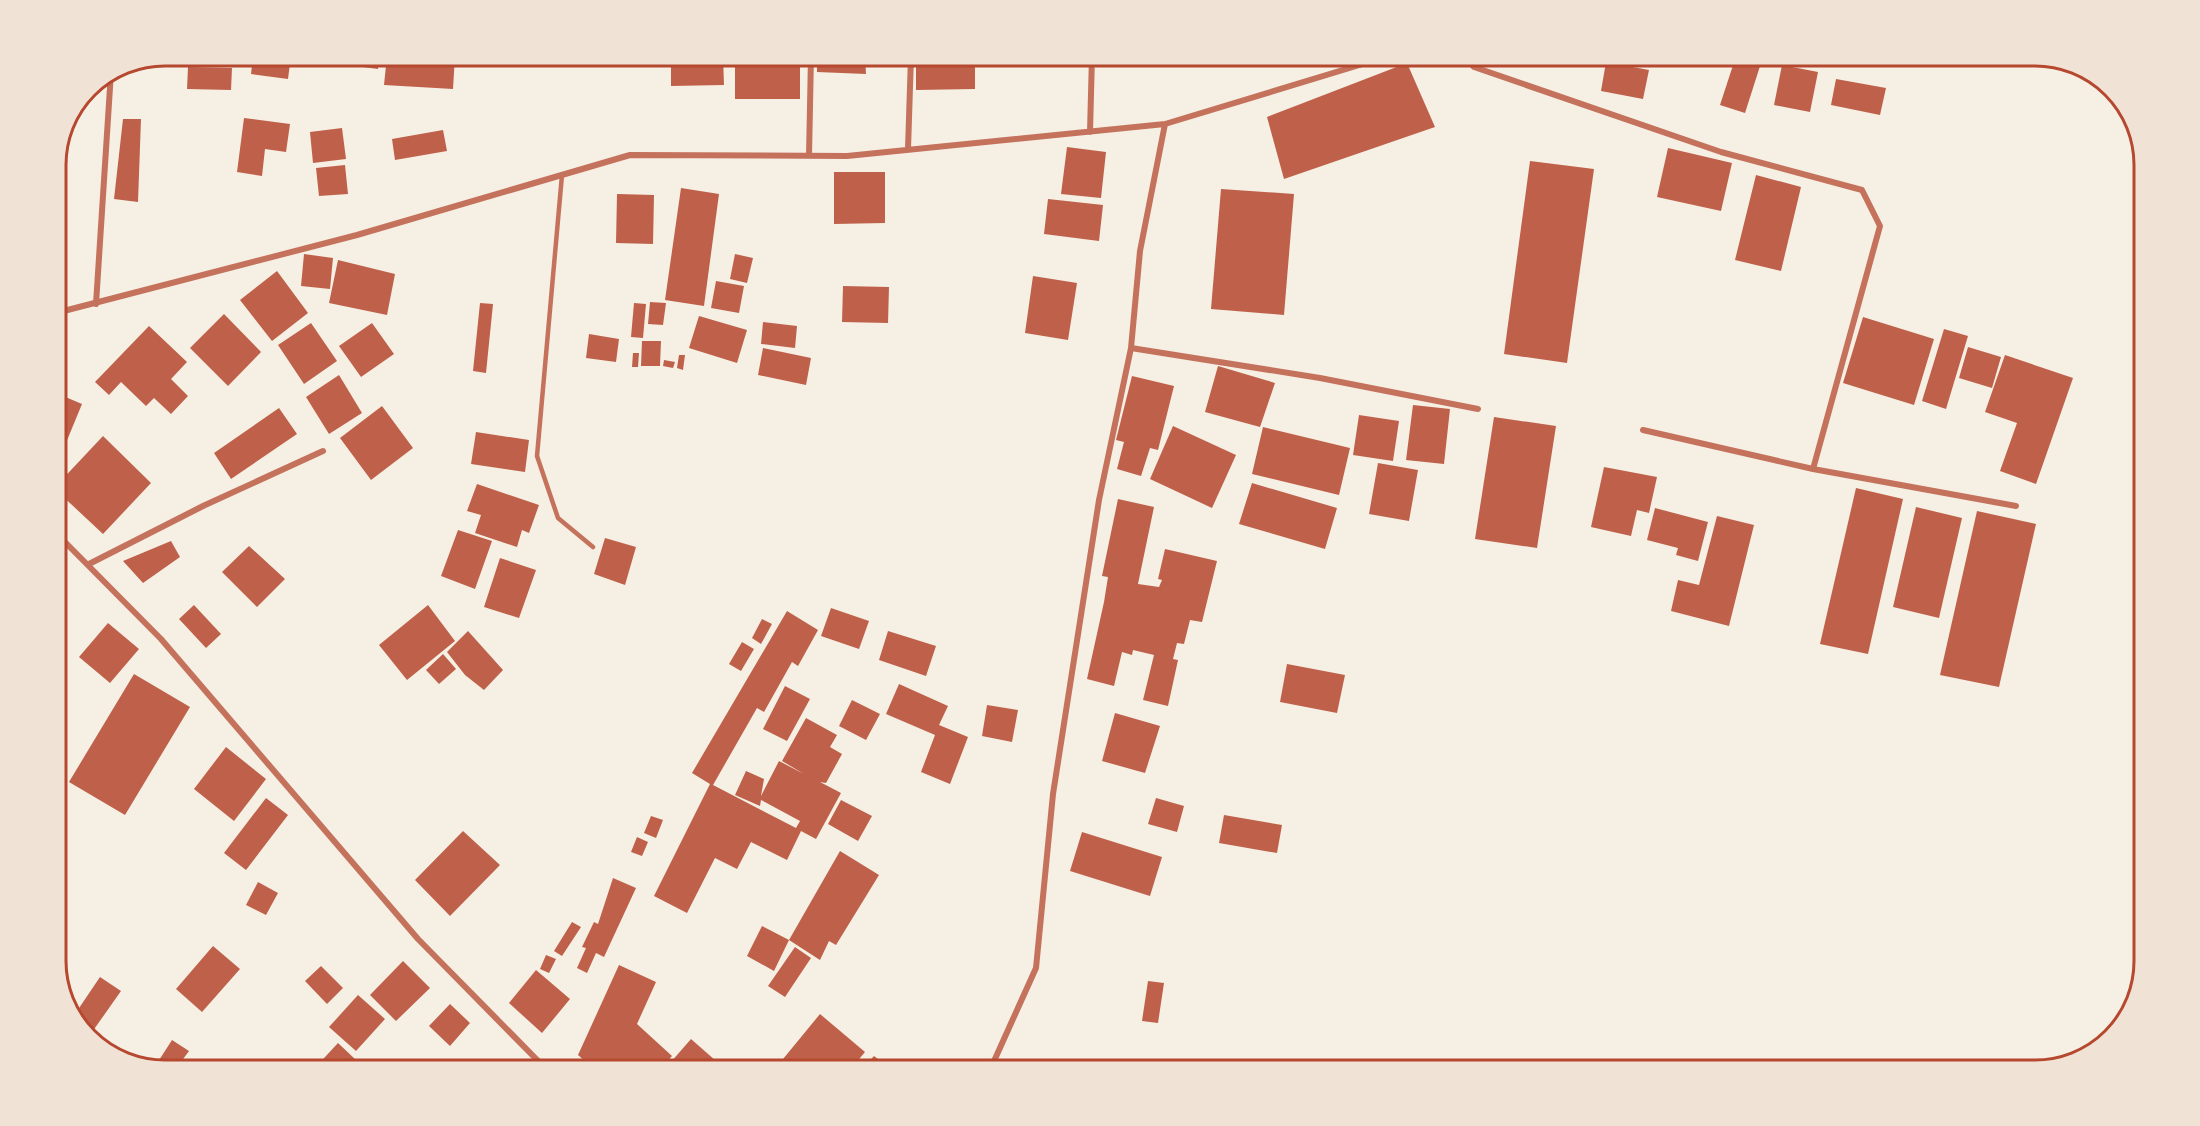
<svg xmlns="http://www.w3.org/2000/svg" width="2200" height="1126" font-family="Raleway,sans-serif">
<rect width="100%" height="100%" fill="#f6efe4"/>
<path fill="#bf614a" d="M253,56H291L288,79L251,74Z
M348,56H380L378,69L347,65Z
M387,56H455L453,89L384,85Z
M671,56H723L724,85L671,86Z
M735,56H800V99H735Z
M817,56H865L866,74L817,72Z
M916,56H975V89L916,90Z
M1030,56H1041V62H1030Z
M1736,56L1761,63L1745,113L1720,105Z
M1606,62L1649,70L1643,99L1601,91Z
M1407,63L1435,127L1284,179L1267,117Z
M1782,65L1818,72L1810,112L1774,105Z
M188,67L232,68L231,90L187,89Z
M1836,79L1886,88L1880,115L1831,105Z
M244,118L290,124L286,152L265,149L262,176L237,172Z
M123,119H141L138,202L114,199Z
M342,128L346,159L313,163L310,132Z
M443,130L447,151L395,160L392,139Z
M1067,147L1106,152L1101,198L1061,194Z
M1668,148L1732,163L1721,211L1657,197Z
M1530,161L1594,169L1567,363L1504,354Z
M345,165L348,194L319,196L316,168Z
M834,172H885V223L834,224Z
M1756,175L1801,187L1781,271L1735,260Z
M681,188L719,194L704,306L665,300Z
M1221,189L1294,194L1284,315L1211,309Z
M617,194L654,195L653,244L616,243Z
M1048,199L1103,205L1099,241L1044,234Z
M304,254L333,258L330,289L301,286Z
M735,254L753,258L747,283L730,279Z
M338,260L395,274L387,315L329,303Z
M277,271L308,313L272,341L240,300Z
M1033,276L1077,283L1068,340L1025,333Z
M716,281L744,286L739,313L711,308Z
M843,286L889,287L888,323L842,322Z
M650,302L666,303L663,325L648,324Z
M480,303L493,304L486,373L473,371Z
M634,303L646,304L643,338L631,337Z
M224,314L261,352L228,386L190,348Z
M699,316L747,330L737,363L689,348Z
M1863,317L1934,339L1914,405L1843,383Z
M763,322L797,326L795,348L761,344Z
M311,323L337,361L304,384L278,345Z
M372,323L394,354L361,377L339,346Z
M149,326L187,362L171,379L188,396L171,414L154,398L146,406L121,382L109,395L95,382Z
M1944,329L1968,336L1946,409L1922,401Z
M589,334L619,339L616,362L586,358Z
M642,341H661L660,366H641Z
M1968,347L2001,357L1992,388L1959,378Z
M763,348L811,358L806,385L758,375Z
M633,353H639L638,367H632Z
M679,355H685L683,370L677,368Z
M2005,355L2073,378L2036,484L2000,471L2017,423L1985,412Z
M664,360L675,362L673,368L663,366Z
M1218,366L1275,383L1260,427L1205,412Z
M339,375L362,413L329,434L306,397Z
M1132,376L1174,386L1158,450L1150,448L1141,476L1117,469L1124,442L1116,440Z
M56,393L82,404L56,467Z
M1413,405L1450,409L1444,464L1406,460Z
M382,406L413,448L371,480L340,438Z
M279,408L297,434L231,479L214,453Z
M1359,415L1399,421L1393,461L1353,455Z
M1494,417L1556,426L1537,548L1475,539Z
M1173,426L1236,455L1212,508L1150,479Z
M1263,427L1350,448L1339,495L1252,474Z
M476,432L529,440L525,472L471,464Z
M103,436L151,483L103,534L56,490V486Z
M1378,463L1418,470L1409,521L1369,514Z
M1604,467L1657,477L1649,513L1637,510L1631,536L1591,527Z
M1252,483L1337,508L1325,549L1239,524Z
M477,484L539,505L529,533L522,530L517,547L475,533L481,515L467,511Z
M1856,488L1903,499L1868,654L1820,644Z
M1118,499L1154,507L1138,584L1159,587L1162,580L1158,579L1165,549L1217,561L1202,622L1190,620L1184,644L1177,643L1173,659L1178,660L1168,706L1143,700L1154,655L1133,650L1132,655L1122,652L1114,686L1087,679L1104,602L1108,577L1102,576Z
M1916,507L1962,518L1939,618L1893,607Z
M1655,508L1708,522L1698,561L1676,555L1678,548L1647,540Z
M1977,511L2036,524L1999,687L1940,675Z
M1717,516L1754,525L1729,626L1671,611L1678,580L1699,585Z
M458,530L492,541L475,589L441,576Z
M605,538L636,547L625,585L594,574Z
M171,541L180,557L143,583L123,561Z
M249,546L285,579L257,607L222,572Z
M500,558L536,570L519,618L484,607Z
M194,605L221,634L206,648L179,619Z
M428,605L455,641L407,680L379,645Z
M831,608L869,621L859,649L821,636Z
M787,611L818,630L798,666L792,662L764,712L757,708L713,785L796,828L800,821L761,800L760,806L735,795L746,771L764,779L761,796L779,761L804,774L782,761L806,718L837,735L830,747L842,754L826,783L820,782L841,793L816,839L801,831L787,860L751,842L737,869L715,858L687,913L654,896L710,784L692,773Z
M762,619L772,624L761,644L752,638Z
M108,623L139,649L110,683L79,657Z
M468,631L503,670L484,690L465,675L447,652Z
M888,631L936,646L926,676L879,660Z
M742,642L754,649L741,671L729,664Z
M443,654L456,669L439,684L426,670Z
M1287,664L1345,675L1337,713L1280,702Z
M134,674L190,707L125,815L69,782Z
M899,684L948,706L939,725L968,737L950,784L921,772L935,735L886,714Z
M785,686L810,699L787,741L763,729Z
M852,700L880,714L866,740L839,726Z
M987,705L1018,710L1012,742L982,736Z
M1115,713L1160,726L1145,773L1102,761Z
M226,747L266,779L234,821L194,789Z
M266,798L288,815L246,870L224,853Z
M1156,798L1184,806L1177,832L1148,824Z
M841,800L872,816L858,841L828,824Z
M1224,815L1282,825L1277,853L1219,843Z
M651,816L663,820L656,838L644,833Z
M463,831L500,865L450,916L415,880Z
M1082,832L1162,857L1150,896L1070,871Z
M637,837L648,842L642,856L631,852Z
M56,838L64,845L56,855Z
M840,851L879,875L836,945L829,941L820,960L789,940Z
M613,878L636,888L604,957L596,953L587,973L577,968L586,948L582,947L594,922L598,924Z
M258,882L278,893L266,915L246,905Z
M572,922L581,927L562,956L554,951Z
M762,926L789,940L774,971L747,956Z
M213,946L240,969L202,1012L176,989Z
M795,947L811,958L785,997L768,986Z
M546,955L556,959L549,973L540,969Z
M403,961L430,988L396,1021L370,995Z
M619,965L656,982L637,1024L672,1056L659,1070H595L578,1055Z
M321,966L343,988L327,1004L305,981Z
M536,970L570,999L542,1033L509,1003Z
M100,977L121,991L90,1035L73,1017Z
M1148,981L1164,983L1158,1023L1142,1021Z
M358,995L385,1019L356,1051L329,1027Z
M450,1004L470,1023L450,1046L429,1026Z
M820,1014L865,1052L850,1070H774Z
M691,1039L724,1068L722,1070H664Z
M172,1040L189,1051L175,1070L154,1068Z
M338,1043L356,1060L346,1070H313Z
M874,1056L892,1070H861Z"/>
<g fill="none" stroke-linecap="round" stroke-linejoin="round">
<path stroke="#c5725c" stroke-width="4.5" d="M562,175L537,456L558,518L593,547"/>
<path stroke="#c5725c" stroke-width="6" d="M1465,56L1474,67L1721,152L1862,190L1880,226L1813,469
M1090,132L1092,56
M908,149L911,56
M809,156L811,56
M96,304L111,72
M56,313L357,235L630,155L847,156L1165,124L1389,56
M1131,348L1320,378L1478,409
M1643,430L1813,469L2016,506
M56,533L161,639L418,939L547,1070
M89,564L203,506L323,451
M990,1070L1036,968L1053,794L1099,500L1131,348L1140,251L1165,124"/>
</g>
<path d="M0 0H2200V1126H0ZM165 66H2035A99 99 0 0 1 2134 165V961A99 99 0 0 1 2035 1060H165A99 99 0 0 1 66 961V165A99 99 0 0 1 165 66Z" fill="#f1e2d6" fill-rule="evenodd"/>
<path fill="none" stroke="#b5482f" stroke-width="3" d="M165 66H2035A99 99 0 0 1 2134 165V961A99 99 0 0 1 2035 1060H165A99 99 0 0 1 66 961V165A99 99 0 0 1 165 66Z"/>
</svg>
